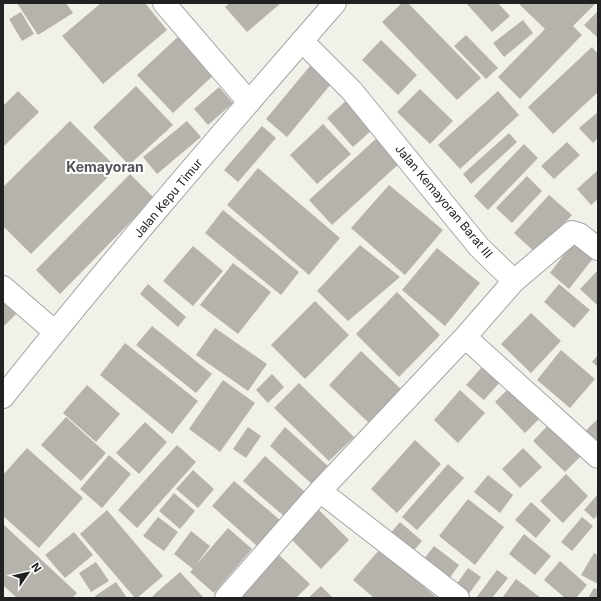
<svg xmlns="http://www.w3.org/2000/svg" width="601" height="601" font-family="Inter,sans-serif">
<rect width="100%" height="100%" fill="#f1f0e9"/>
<path fill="#b6b3ac" d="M17,3H66L73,13L38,35Z
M101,3H145L167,30L103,84L62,36Z
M230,3H281L247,32L225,7Z
M402,3H408L481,78L457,100L382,22Z
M466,3H498L510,16L492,32Z
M518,3H596L573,26L582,35L520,99L498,77L545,29Z
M598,11V38L584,25Z
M21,12L34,34L22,41L9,19Z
M523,20L533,33L504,57L493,43Z
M181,34L217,72L173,113L137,75Z
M466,35L498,68L486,79L454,46Z
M381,40L417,75L398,95L362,60Z
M592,47L598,54V92L553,134L528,107Z
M310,66L331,84L287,137L266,119Z
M136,86L173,125L129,165L93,127Z
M219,87L233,103L208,125L194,109Z
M420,89L453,121L430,144L397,112Z
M18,91L39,112L3,147V106Z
M498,91L519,115L460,169L438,145Z
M348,99L373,129L353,147L327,118Z
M598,112V138L593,143L579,128Z
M70,121L117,168L31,254L3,226V187Z
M187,121L201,137L157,174L143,157Z
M323,124L351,154L317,184L290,155Z
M262,126L276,138L238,182L224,170Z
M509,133L517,142L471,184L463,174Z
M379,136L402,161L332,225L309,200Z
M567,142L580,155L554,179L541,166Z
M524,144L538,158L488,210L474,196Z
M258,168L340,238L309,275L227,205Z
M598,170V199L591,205L577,189Z
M130,174L154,198L60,294L36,270Z
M527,176L542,191L512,223L496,208Z
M389,185L443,230L405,275L351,228Z
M549,195L572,215L537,254L514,233Z
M223,210L299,272L281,295L205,233Z
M578,236L598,252L569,289L550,273Z
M360,245L400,277L348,321L317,291Z
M193,246L223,271L193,306L163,281Z
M437,248L480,283L445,326L402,290Z
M233,263L271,292L238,334L200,305Z
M598,270V306L580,289Z
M148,284L186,317L178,327L140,294Z
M559,284L590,310L574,328L544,302Z
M397,292L440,335L399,377L356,334Z
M3,300L17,313L3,327Z
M315,301L349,335L305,379L271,345Z
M531,313L561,341L531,373L501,344Z
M152,326L212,374L196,393L136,345Z
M215,328L267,364L248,391L196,355Z
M125,343L198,401L172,434L100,375Z
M561,350L595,379L570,408L537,380Z
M361,351L404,392L372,426L329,385Z
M598,355V367L592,362Z
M482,367L500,382L484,400L466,385Z
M272,374L284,387L268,403L256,390Z
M223,380L255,403L220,452L189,429Z
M515,382L545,413L525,433L495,402Z
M299,383L354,437L329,461L274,408Z
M87,385L120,414L96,442L63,413Z
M460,390L485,413L458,443L434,420Z
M66,417L106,453L81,481L41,445Z
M598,419V446L584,432Z
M552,421L584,453L565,472L533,441Z
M145,422L167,442L139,474L116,453Z
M248,427L261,436L246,458L233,449Z
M285,427L329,467L313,485L270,446Z
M415,440L441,464L397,513L371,489Z
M177,445L196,462L137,528L118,510Z
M27,448L83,498L39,548L3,516V475Z
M523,448L542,467L520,488L502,469Z
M109,455L131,474L102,508L80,489Z
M265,456L305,492L284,516L243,481Z
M448,464L464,478L417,530L402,517Z
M193,470L214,489L198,508L176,489Z
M566,474L588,496L563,523L540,501Z
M488,475L513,495L500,513L474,492Z
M234,481L280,520L257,546L212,506Z
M174,493L195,511L180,529L159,511Z
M598,494V515L594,519L584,510Z
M468,499L504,527L475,565L439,536Z
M531,502L551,520L536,538L515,520Z
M107,510L163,576L137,598H135L80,534Z
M319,510L349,540L321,569L291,539Z
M158,517L178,532L164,551L143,536Z
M582,517L593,526L572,551L561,542Z
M400,522L422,541L410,555L388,536Z
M3,524L77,593L72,598H17L3,585Z
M228,528L252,549L214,593L190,572Z
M191,531L210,546L193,569L174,554Z
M74,532L93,555L65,578L45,555Z
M524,534L551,556L535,575L509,554Z
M434,546L459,565L446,583L420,564Z
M380,549L437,598H374L353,580Z
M594,553L598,555V584L581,575Z
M279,555L310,584L296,598H236Z
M560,561L587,585L576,598H565L544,580Z
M96,562L109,581L91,592L79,573Z
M468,568L481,577L466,598L453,589Z
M497,570L508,578L492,598H476Z
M180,572L204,598H151L158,591Z
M516,579L541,598H502Z
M116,582L127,598H96L95,596Z
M321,586L333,598H308Z
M594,588L598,590V598H588Z"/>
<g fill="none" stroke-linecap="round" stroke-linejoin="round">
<defs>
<path id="minor" d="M164,3L249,102
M302,41L352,91L479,247L514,281L572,232L579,234L598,249
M3,287L55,332
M465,337L598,457
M320,491L458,598
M226,598L320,491L465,337L514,281"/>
<path id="tertiary" d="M3,397C110,262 223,132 335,3"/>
</defs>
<use href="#minor" stroke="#a5a5a5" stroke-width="24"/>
<use href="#tertiary" stroke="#a5a5a5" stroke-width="24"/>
<use href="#minor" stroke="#fff" stroke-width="22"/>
<use href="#tertiary" stroke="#fff" stroke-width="22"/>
</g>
<g text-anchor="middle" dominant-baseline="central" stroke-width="4" stroke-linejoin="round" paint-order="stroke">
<g font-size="12" fill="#212121" stroke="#fff">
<text transform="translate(168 198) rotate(-50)">Jalan Kepu Timur</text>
<text transform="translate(444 201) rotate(50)">Jalan Kemayoran Barat III</text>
</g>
<g font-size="14" font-weight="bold" fill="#545454" stroke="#fff">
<text x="105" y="166">Kemayoran</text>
</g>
</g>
<rect width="601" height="601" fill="none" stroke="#212121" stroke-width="8"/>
<g transform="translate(28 573) rotate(56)" stroke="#ffffff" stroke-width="3" paint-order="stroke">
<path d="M0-3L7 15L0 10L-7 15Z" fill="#212121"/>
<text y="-6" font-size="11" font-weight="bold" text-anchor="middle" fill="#212121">N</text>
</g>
</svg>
